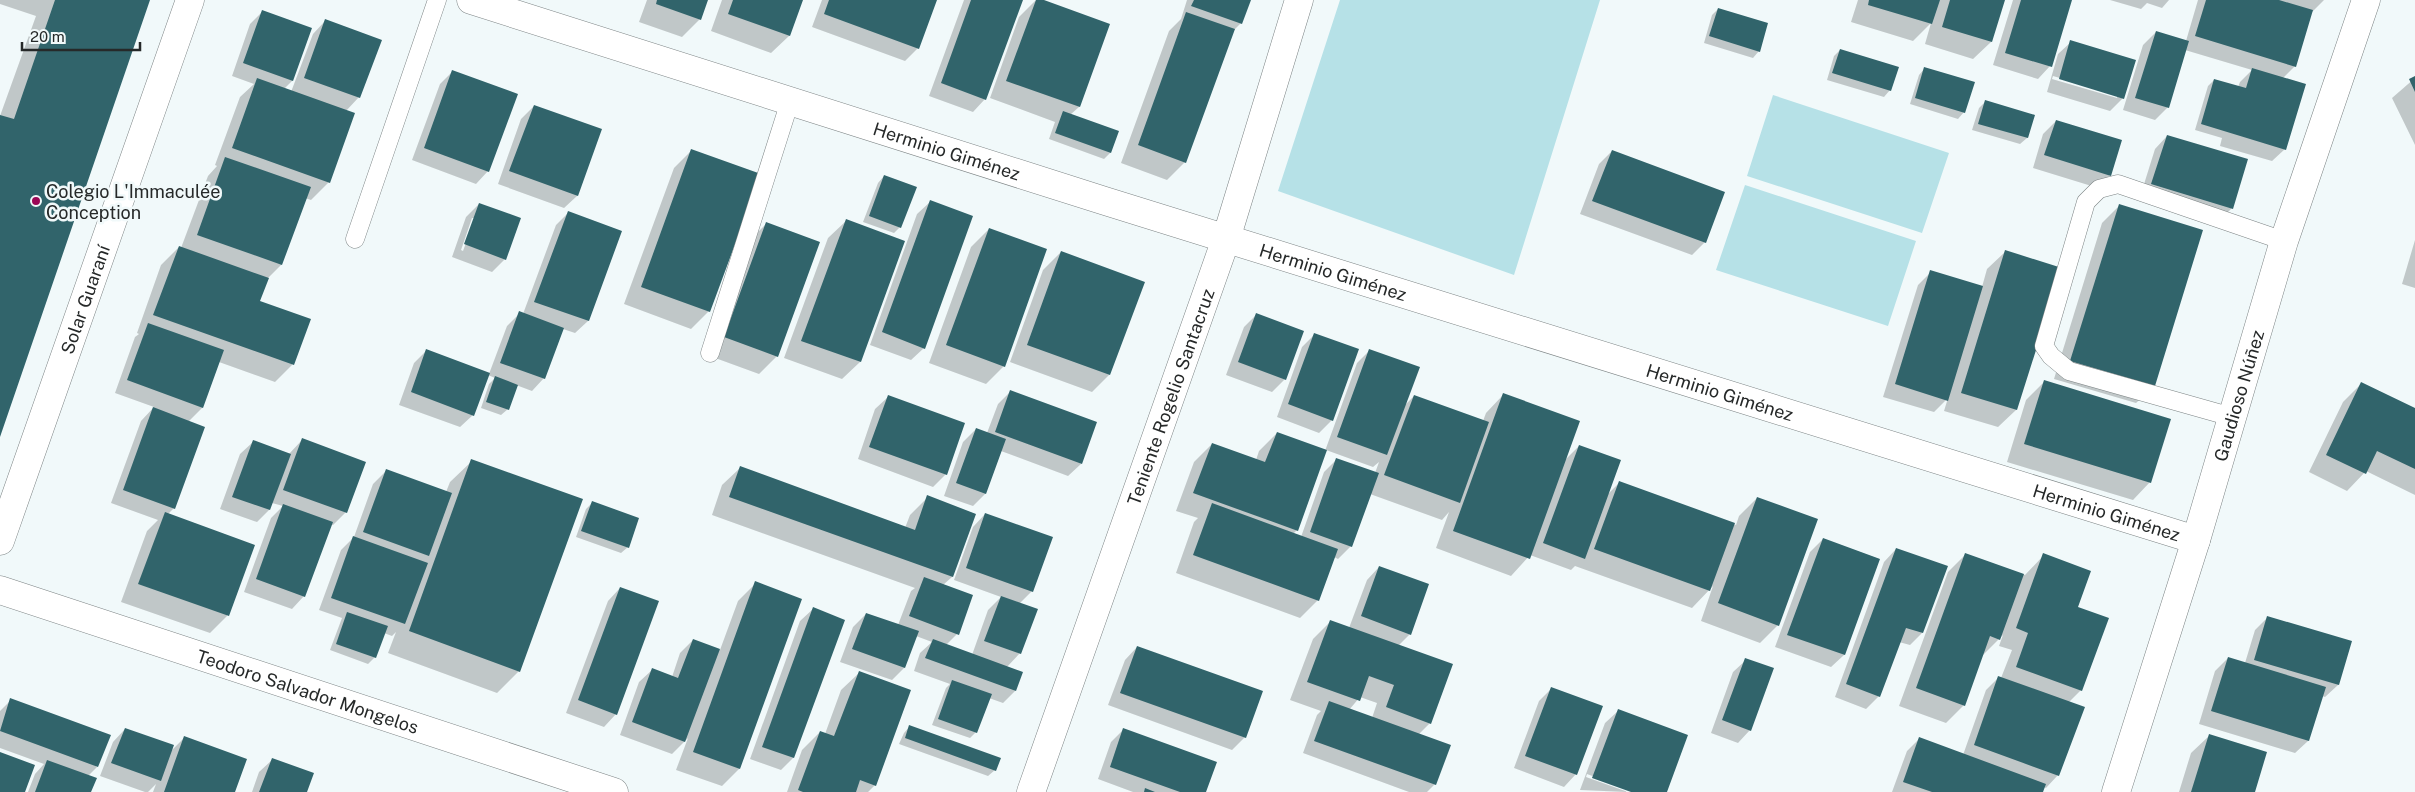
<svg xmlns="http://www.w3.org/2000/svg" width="2415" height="792" font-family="'Public Sans',sans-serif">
<rect width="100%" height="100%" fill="#f1f9fa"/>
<path fill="#b6e1e7" d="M1340,0H1600L1514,275L1278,191Z
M1773,95L1949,153L1922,233L1747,176Z
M1745,185L1916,241L1888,326L1716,270Z"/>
<path fill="#0003" fill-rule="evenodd" d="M0,0H149L0,433V116L36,16L0,4Z
M647,0H707L700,19L682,37L639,22Z
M722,0H802L789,36L771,53L711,31Z
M822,0H935L918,48L905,61L812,27Z
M964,0H1021L985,99L973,112L929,96Z
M1036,0L1108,25L1079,107L1070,115L1117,132L1110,153L1104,159L1049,139L1055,122L990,98L1019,17Z
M1187,0H1250L1241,23L1232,32L1185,162L1167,180L1121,163L1169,31L1181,19Z
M1858,0H2004L1991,42L1973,59L1925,44L1931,23L1913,41L1851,22Z
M2013,0H2071L2050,66L2038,79L1993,65Z
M2110,0H2169L2162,8L2147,3L2141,9Z
M2198,0H2324L2310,14L2295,66L2283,78L2285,149L2272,161L2220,146L2222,138L2195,130L2208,86L2214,80L2238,87L2240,82L2252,70L2185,50L2168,107L2155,120L2123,110L2143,45L2156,32L2186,41Z
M1718,9L1759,51L1753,58L1704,43L1712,15Z
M263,11L311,29L292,81L284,89L291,92L313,34L325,21L359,97L346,111L329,182L311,200L305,198L281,265L267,279L259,302L309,320L292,365L275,382L219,362L202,408L188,422L174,508L168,514L254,546L227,616L210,633L121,602L147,531L158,520L111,503L141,421L154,407L115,393L135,337L139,334L137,333L161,265L179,247L181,248L208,176L217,166L215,165L240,97L254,84L232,76L250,24Z
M2071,42L2123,98L2110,111L2047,92L2058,54ZM2053,76L2117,95V98L2052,79Z
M1840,50L1890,90L1884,97L1827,80L1834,56Z
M1925,68L1964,112L1958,119L1910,104L1919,75Z
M452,72L488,171L476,184L412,160L440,84Z
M2415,78V145L2392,98Z
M1985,102L2033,116L2027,138L2020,144L1972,130L1979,108Z
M534,106L600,130L577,196L564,208L498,184L521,119Z
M2056,121L2110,175L2098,188L2033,168L2043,134Z
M2167,136L2232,208L2219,221L2140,197L2155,149Z
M692,150L709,311L691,329L624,304L674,168Z
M1612,151L1705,242L1692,255L1580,214L1599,164Z
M884,176L900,227L894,233L863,222L878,183Z
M930,202L924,348L911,360L870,345L917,214Z
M479,204L505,259L492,272L452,257L466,217ZM472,218H475L463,251L461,250Z
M2119,206L2154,386L2136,403L2054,379L2102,223Z
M568,213L588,321L575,333L563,329L544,378L532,391L516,385L508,409L501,415L481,408L489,384L495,378L488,375L473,415L460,427L399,405L414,363L426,351L489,374L507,326L520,313L523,314L556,225Z
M846,221L860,362L842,379L784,358L828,238Z
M766,224L777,356L759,374L707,355L748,242Z
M989,229L1004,366L986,384L929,363L971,247Z
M2415,240V288L2402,284Z
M1061,252L1109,375L1092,392L1010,362L1043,270Z
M2005,252L2016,410L1998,427L1944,411L1948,398L1934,412L1883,397L1918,285L1931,272L1982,287L1987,269Z
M1256,315L1285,379L1272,392L1226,375L1244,327Z
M1315,334L1332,420L1319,433L1277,417L1302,347Z
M1369,351L1404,406L1414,396L1483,421L1486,413L1503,395L1564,461L1579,446L1606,496L1619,483L1736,525L1739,516L1757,498L1778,625L1760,643L1701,621L1713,586L1692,608L1575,566L1571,570L1530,555L1511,576L1436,548L1449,512L1442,520L1370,494L1351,546L1338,559L1334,557L1318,600L1300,618L1176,573L1194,522L1198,518L1176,511L1194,462L1212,444L1256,460L1259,451L1277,433L1325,451L1357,363ZM1326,450L1373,467L1379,462L1375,473L1337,459L1324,472L1301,537L1293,534L1297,530Z
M2044,382L2150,482L2133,500L2007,462L2026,400Z
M2361,384L2415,410V495L2366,471L2347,491L2309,472L2343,402Z
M1010,392L1081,464L1068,476L1001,451L985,494L973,506L944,496L963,442L976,429L987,433L998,404Z
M888,397L946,474L933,487L858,459L875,409Z
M302,440L346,512L333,525L330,524L304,596L292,609L244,592L271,518L283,506L272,503L269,510L257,522L220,509L240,454L253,442L289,454Z
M472,461L519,671L497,693L388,653L396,632L392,636L384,633L375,657L368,664L330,650L342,618L319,610L341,550L354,537L373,484L386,471L446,492L450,482Z
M740,468L905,528L910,515L928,497L975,514L952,577L943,585L957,634L946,645L972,655L988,610L1001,597L954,580L973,527L985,514L1032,591L1019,604L1020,653L1006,668L1015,691L1003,703L989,698L976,732L970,738L932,725L946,688L950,684L914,671L920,653L932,642L916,636L904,668L892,680L840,662L853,627L866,614L898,625L911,591L915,588L712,515L722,485Z
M592,503L628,547L621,553L576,537L586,509Z
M1823,539L1879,559L1844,655L1831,667L1775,647L1810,552Z
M1896,549L1922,633L1910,645L1899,642L1879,696L1866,709L1835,697L1884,562Z
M1966,554L2025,575L2044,555L2076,607L2081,690L2069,702L2058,775L2046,788L2044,787L2042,792H1892L1907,751L1919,739L1963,755L1986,690L1999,677L2001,678L2012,650L1999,646L2003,635L1981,657L1964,705L1946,723L1899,706L1948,572Z
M1379,567L1410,634L1398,646L1430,723L1418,735L1435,784L1427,792H1409L1303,753L1317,715L1321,711L1290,700L1313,639L1331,621L1349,628L1367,580ZM1360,697L1377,703L1372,718L1349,710Z
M756,583L739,769L722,786L676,770L688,738L672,754L620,735L639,682L652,670L672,677L680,653L693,640L720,650L738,601Z
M620,588L616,714L604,727L566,713L608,601Z
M813,609L793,758L781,770L750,759L800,621Z
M2268,617L2351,642L2338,685L2325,697L2322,696L2308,741L2295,753L2199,724L2215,671L2228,658L2245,663L2255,630Z
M1137,647L1245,737L1232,750L1108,705L1125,660Z
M1746,660L1750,730L1738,743L1711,733L1733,672Z
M859,673L875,785L868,792H787L802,750L820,732L825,734L841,690Z
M1551,689L1576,774L1564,787L1514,768L1539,701Z
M11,700L97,767L88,776L90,792H28L35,774L44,764L0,748V711Z
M1618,711L1666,792H1635L1587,774L1586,777L1628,792L1580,790L1605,723Z
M910,726L995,770L988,776L899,744L904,733Z
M125,729L170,752L184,738L235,792H153L156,784L148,792H145L100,776L113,742Z
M1124,729L1205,792H1133L1098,779L1111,742Z
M2209,736L2254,792H2179L2191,753Z
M272,760L305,792H252L259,772Z"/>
<path fill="#31646b" d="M55,0H150L0,437V115L14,119Z
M657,0H708L701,20L656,4Z
M733,0H803L790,36L728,14Z
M829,0H937L919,49L824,14Z
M971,0H1023L986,100L941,83Z
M1036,0H1044L1110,24L1080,107L1006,81Z
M1194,0H1251L1242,24L1191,6Z
M1869,0H1940L1932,24L1868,5Z
M1950,0H2005L1992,42L1942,27Z
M2021,0H2072L2052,67L2005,53Z
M2206,0H2279L2313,10L2296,67L2195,36Z
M1718,8L1768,23L1760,52L1709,36Z
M262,10L312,28L293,81L243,63Z
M1186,12L1235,29L1186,163L1138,145Z
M325,19L382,40L360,98L304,78Z
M2156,31L2189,41L2169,108L2135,98Z
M2070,40L2136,60L2124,99L2059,79Z
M1840,49L1899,67L1891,91L1832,73Z
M1924,67L1975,82L1965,113L1915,98Z
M2252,68L2306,84L2286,150L2201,124L2214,79L2246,88Z
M452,70L518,94L489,172L424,148Z
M2415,76V92L2409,79Z
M257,78L355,113L330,183L232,148Z
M1985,100L2035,115L2028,138L1978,124Z
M534,105L602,129L578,196L509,171Z
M1063,111L1119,131L1111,153L1055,133Z
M2056,120L2122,140L2111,176L2044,155Z
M2167,135L2248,159L2233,209L2151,184Z
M691,149L761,174L710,312L641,287Z
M1612,150L1725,192L1706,243L1592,201Z
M225,157L311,187L282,265L197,235Z
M884,175L917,187L901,228L869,216Z
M930,200L973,216L925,349L882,332Z
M479,203L521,218L506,260L464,244Z
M2119,204L2203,230L2155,386L2070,361Z
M568,211L622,231L589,321L534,302Z
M846,219L905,241L861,362L801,341Z
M766,222L820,242L778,357L724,337Z
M989,228L1047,249L1005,367L946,345Z
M179,246L269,278L260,301L311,319L294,365L153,315Z
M2005,250L2062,268L2017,410L1961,393Z
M1061,251L1145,282L1110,375L1027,345Z
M1930,270L1983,286L1948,401L1895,384Z
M519,311L564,328L545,379L500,363Z
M1256,313L1304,331L1286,380L1238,362Z
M148,323L224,350L203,408L127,380Z
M1314,333L1359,349L1333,421L1288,404Z
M426,349L490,373L474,416L411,392Z
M1369,349L1420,367L1387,455L1337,437Z
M495,376L518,385L509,410L486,402Z
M2044,380L2171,419L2151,483L2024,444Z
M2361,382L2415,408V469L2377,451L2366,474L2326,455Z
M1010,390L1097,422L1082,464L995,432Z
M1503,393L1580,421L1530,559L1453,531Z
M888,395L965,423L947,475L869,447Z
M1414,395L1489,422L1460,503L1384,475Z
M153,407L205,427L175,509L123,490Z
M976,428L1006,439L986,494L956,483Z
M1277,432L1327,450L1298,531L1193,493L1212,443L1265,462Z
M302,438L366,462L347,513L283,490Z
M253,440L291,454L270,510L232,497Z
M1579,445L1621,460L1585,559L1543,543Z
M1336,458L1379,473L1352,547L1310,532Z
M471,459L583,499L520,672L409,631Z
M740,466L915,530L927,495L976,514L953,577L729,497Z
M386,469L452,493L429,556L363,532Z
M1619,481L1735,523L1710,591L1594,549Z
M1757,497L1818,519L1779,626L1718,603Z
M592,501L639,518L629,548L581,531Z
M1212,503L1338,549L1319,601L1193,555Z
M283,504L333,522L305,597L256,579Z
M165,512L255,545L229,616L138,584Z
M985,513L1053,537L1033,592L966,568Z
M353,536L428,563L405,624L331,598Z
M1823,538L1880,559L1845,655L1787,635Z
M1896,548L1948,566L1923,633L1906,628L1880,697L1846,684Z
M1965,553L2024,574L2000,640L1990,636L1965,706L1916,688Z
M2043,553L2091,571L2078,607L2109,618L2082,691L2016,667L2028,633L2016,628Z
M1379,566L1429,584L1411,635L1361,616Z
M924,577L973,595L959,635L909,616Z
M755,581L802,599L740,769L693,752Z
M620,587L659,601L617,715L578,700Z
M1001,596L1038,609L1021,654L984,641Z
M813,607L845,620L794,758L762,747Z
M347,612L388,626L376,658L336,644Z
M866,613L919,631L905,668L852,649Z
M2267,616L2352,641L2339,685L2254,660Z
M1330,620L1453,664L1431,724L1386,707L1394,685L1369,676L1360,701L1307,682Z
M693,639L720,649L685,742L632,722L652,668L678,678Z
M933,639L1023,672L1016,691L925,658Z
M1137,646L1263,691L1246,738L1120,693Z
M2228,657L2326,687L2309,741L2211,711Z
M1745,658L1774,668L1751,731L1722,720Z
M859,671L911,690L876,786L860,780L856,792H803L798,790L820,731L834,736Z
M1998,676L2085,707L2059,776L1974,745Z
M952,680L992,694L977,733L938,719Z
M1551,687L1603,706L1577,775L1525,756Z
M10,698L111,735L98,767L0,731Z
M1329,701L1451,745L1436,785L1314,741Z
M1618,709L1688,735L1667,792H1631L1592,778Z
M909,725L1001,758L996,771L905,738Z
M125,728L174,745L161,781L111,763Z
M1123,728L1217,762L1206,792H1180L1110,767Z
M2209,734L2267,752L2255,792H2191Z
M184,736L247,759L235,792H164Z
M1919,737L2046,784L2043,792H1932L1903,782Z
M0,752L35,765L25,792H0Z
M272,758L314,773L307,792H259Z
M47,760L97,778L91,792H35Z
M1145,788L1155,792H1144Z"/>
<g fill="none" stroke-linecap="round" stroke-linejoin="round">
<defs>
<path id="lane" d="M355,239L437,0
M710,353L790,101
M2232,417L2069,371L2051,356L2044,346L2086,202L2099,189L2118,184L2284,241"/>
<g id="street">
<path id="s1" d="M471,0L1105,201L2196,540"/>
<path id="s2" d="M0,541L190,0"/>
<path id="s3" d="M1031,792L1226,239L1299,0"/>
</g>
<g id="secondary">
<path id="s4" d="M0,590L614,792"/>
<path id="s5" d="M2116,792L2196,540L2284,241L2366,0"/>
</g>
</defs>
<use href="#lane" stroke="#7d8485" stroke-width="19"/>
<use href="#street" stroke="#7d8485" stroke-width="29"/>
<use href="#secondary" stroke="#7d8485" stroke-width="29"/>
<use href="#lane" stroke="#fff" stroke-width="18"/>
<use href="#street" stroke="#fff" stroke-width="28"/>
<use href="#secondary" stroke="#fff" stroke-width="28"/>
</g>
<circle fill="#9b0756" stroke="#f1f9fa" stroke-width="2" cx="36" cy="201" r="5"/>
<g text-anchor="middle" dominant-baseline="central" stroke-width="5" stroke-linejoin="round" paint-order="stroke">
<g font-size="18" fill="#262929" stroke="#f1f9fa">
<text stroke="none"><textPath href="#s1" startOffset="499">Herminio Giménez</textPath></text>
<text stroke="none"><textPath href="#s1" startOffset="904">Herminio Giménez</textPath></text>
<text stroke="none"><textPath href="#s2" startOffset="256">Solar Guaraní</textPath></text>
<text stroke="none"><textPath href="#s1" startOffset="1309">Herminio Giménez</textPath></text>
<text stroke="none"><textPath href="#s5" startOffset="415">Gaudioso Núñez</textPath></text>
<text stroke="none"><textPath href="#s3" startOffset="419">Teniente Rogelio Santacruz</textPath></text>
<text stroke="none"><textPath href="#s1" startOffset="1714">Herminio Giménez</textPath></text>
<text stroke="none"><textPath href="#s4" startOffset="324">Teodoro Salvador Mongelos</textPath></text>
</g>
<g font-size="18" fill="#262929" stroke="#f1f9fa" text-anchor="start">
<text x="46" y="191">Colegio L'Immaculée<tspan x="46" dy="21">Conception</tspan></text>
</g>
</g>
<path d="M22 42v8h118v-8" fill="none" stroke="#262929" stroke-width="2.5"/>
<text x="30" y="42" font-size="15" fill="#262929" stroke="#f1f9fa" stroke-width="4" paint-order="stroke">20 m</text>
</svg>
